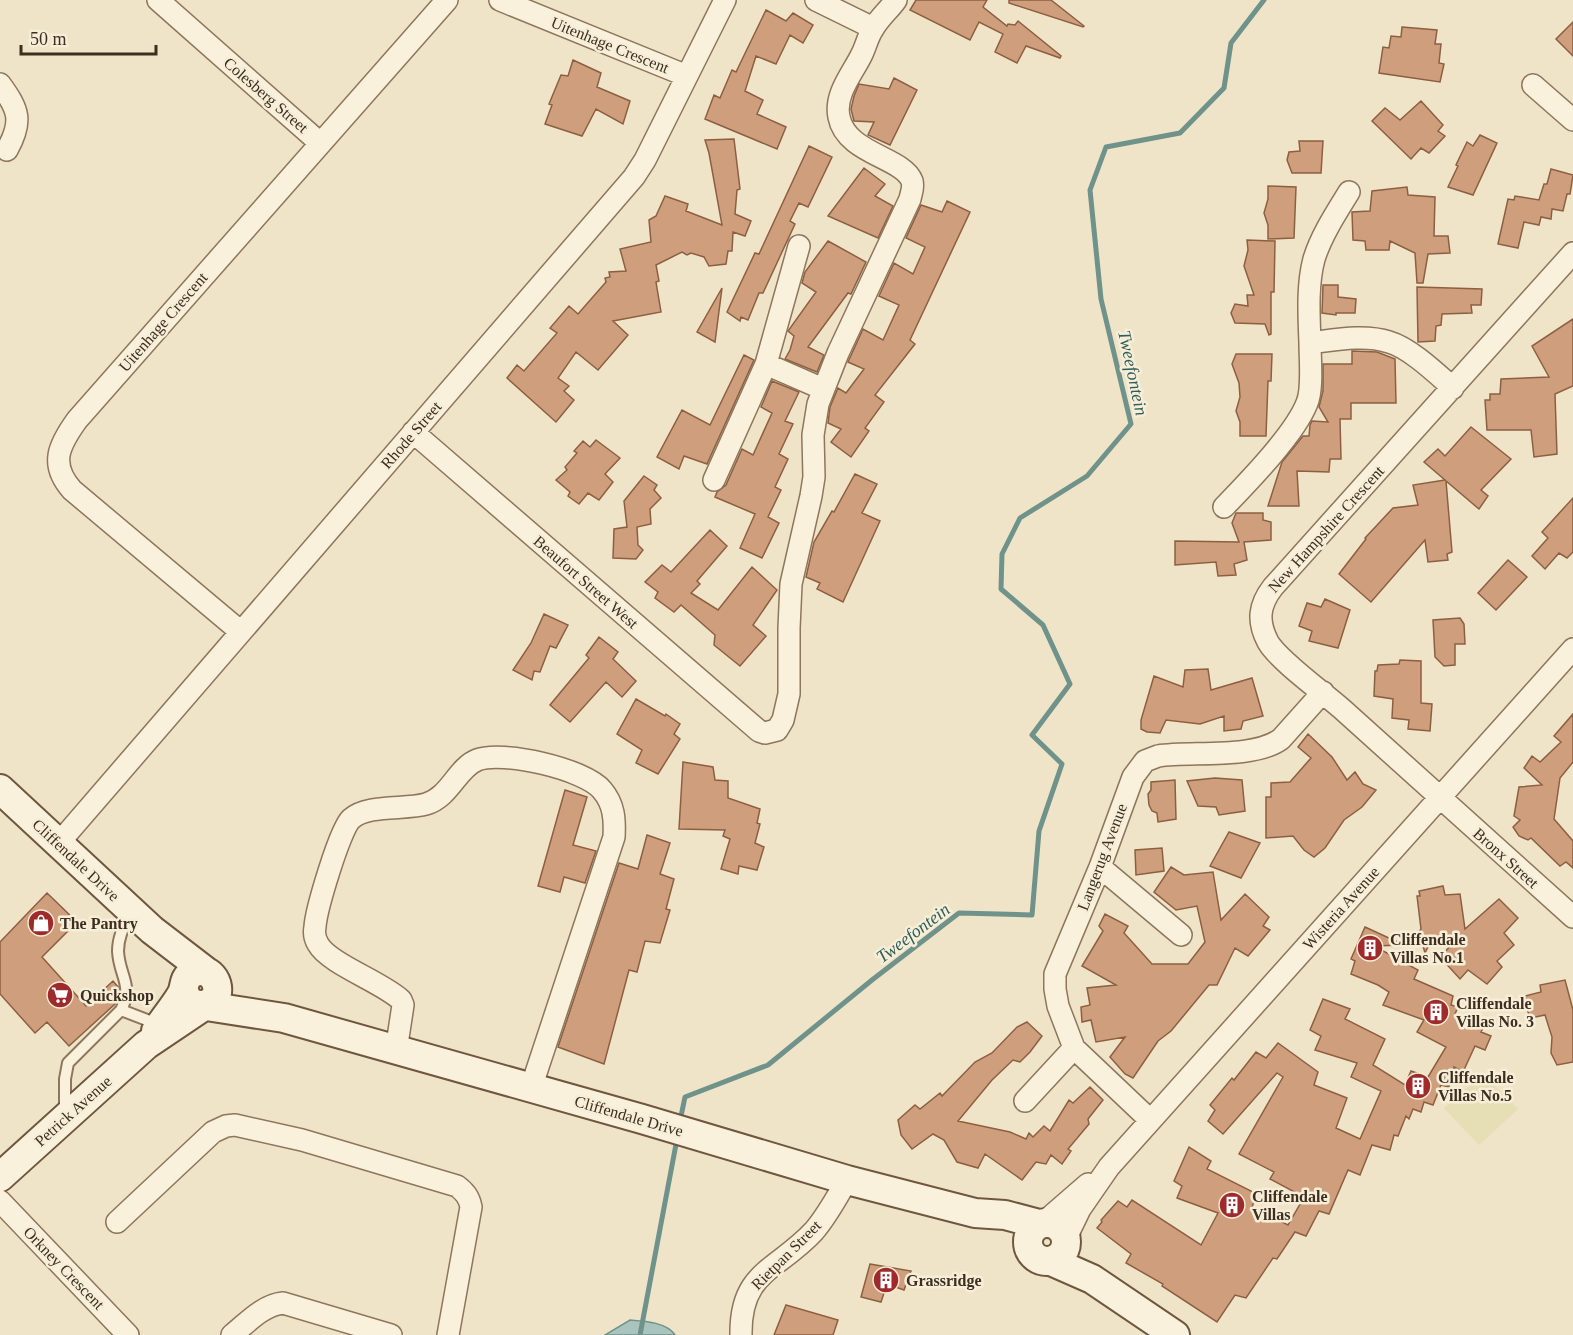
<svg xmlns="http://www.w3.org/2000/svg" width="1573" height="1335" font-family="'Times New Roman',serif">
<rect width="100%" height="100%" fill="#f0e4c8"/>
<path fill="#e6deb5" d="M1483,1074L1518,1109L1479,1145L1444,1108Z"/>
<path fill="#a9c4bc" stroke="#6f938a" stroke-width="1.5" d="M630,1320C643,1321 667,1322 675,1335H605Z"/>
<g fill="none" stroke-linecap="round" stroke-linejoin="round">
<path stroke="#6f938a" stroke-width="5" d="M680,1121L685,1097L768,1065L872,980L959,913L1032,915L1039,831L1062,764L1032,735L1070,684L1043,625L1001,589L1002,554L1020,518L1087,476L1131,424L1101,299L1090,190L1106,147L1180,133L1224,88L1231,43L1264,0
M640,1335L677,1139"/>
</g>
<path fill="#cf9f7d" stroke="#8d5f41" stroke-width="1.5" d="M916,0H987L983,7L1007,26L1008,24L1015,25L1018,21L1061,56L1060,58L1026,46L1017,63L995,52L1003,34L979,22L970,40L910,10Z
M1009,0H1051L1084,26L1083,27L1009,3Z
M766,10L786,21L793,13L813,25L803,43L790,35L776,64L756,56L745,91L763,100L757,114L786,127L777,149L705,119L714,95L720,98L732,70L736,72Z
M1573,22V56L1556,39Z
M1402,27L1437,30L1435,44H1441L1439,63L1444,64L1440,82L1379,73L1383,47L1389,48L1391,36L1401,37Z
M573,60L601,73L597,87L630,101L623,124L596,109L582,136L545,124L552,105L549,104L561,75L568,76Z
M894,78L917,90L890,145L868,135L874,122L854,121L851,109L854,96L859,84L889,89Z
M1421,101L1443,125L1438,131L1445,136L1429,153L1421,148L1411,159L1372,121L1385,108L1400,120Z
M1480,135L1497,143L1473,195L1448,187L1458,166L1456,165L1467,142L1473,146Z
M734,139L740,189L737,190L735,214L751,221L745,236L733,232L732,251H728L726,264L709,266L704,257L691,253L687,255L682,252L656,265L659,281L656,282L661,312L613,321L628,335L598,370L576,352L558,378L569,386L564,391L574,400L556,422L507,378L517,365L524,371L557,333L550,328L569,306L578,314L606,282L605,278L610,277L609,272L626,271L620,249L651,242L649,220L656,216L665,196L688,204L686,211L722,225L709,153L705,140Z
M1299,141H1323L1321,173H1292L1287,160L1289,152L1300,151Z
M809,146L832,157L808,207L799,203L790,221L795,224L763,293H759L748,320L741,317L740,321L727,312L755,253L759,254Z
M864,168L885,184L875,196L893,206L878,238L828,216Z
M1551,169L1573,175L1570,194H1567L1563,211L1552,209L1551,219L1541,217L1539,225L1524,222L1518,248L1498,244L1508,199L1514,200L1515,196L1539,200L1544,184H1547Z
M1268,186L1296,187L1294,238L1268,239V225L1264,213L1268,199Z
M1407,187L1408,195L1435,197L1434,236H1448L1450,253L1428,254L1423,283H1417L1415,253L1390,241L1389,250H1366L1365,241L1353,240L1352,212L1370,211L1372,191Z
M947,201L970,212L910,340L915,344L875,395L884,402L865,428L869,431L851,457L831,442L841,429L828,423L830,407L838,388L846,393L864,369L848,362L863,329L883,340L899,305L879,296L894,263L913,274L925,247L906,238L921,205L942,212Z
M1247,240L1275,241L1274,292H1271V334L1269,335L1265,324L1235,323L1231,313L1235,304L1248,306L1247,295H1254L1244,266L1248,250Z
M828,241L866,262L851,294L848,293L808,347L824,355L817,372L785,359L790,350L794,336L788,331L816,292L802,283L805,272Z
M1323,285H1338V297L1356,299L1355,313H1336V315L1322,313Z
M1417,287L1482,289L1481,305H1471L1472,313L1442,314L1441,325L1436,326L1435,341L1418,342Z
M722,288L715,342L697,332Z
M1573,319V386L1555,394L1557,454L1534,457L1531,430H1487L1485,400H1490V394H1500L1501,379L1549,377L1532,346Z
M1352,351L1377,352L1395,359L1396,403H1351V419H1340L1341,459H1330L1329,472L1297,471L1299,506H1268L1282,462L1303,436H1309L1310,425L1312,421L1328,422L1319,407L1323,391V364H1352Z
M1236,354H1272L1271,381H1268L1266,436H1240V422L1236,411L1240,397L1239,383L1232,364Z
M744,355L754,360L707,464L684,456L679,469L657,457L682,410L710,425Z
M772,381L799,392L785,421L793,424L779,454L788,459L775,487L781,490L768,517L779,523L762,558L740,548L755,514L715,497L717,492L726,485L742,449L753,455L772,413L761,407Z
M1471,427L1511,459L1481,490L1488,496L1479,509L1446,481L1452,552L1447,554L1448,560L1428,562L1425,540L1371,602L1339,574L1366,539L1365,538L1393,508L1418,505L1413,485L1445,480L1424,462L1438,449L1445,456Z
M596,440L620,458L605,474L613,482L599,500L588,493L579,504L568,496L570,492L556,480L567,470L565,467L577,453L574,451L583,441L590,447Z
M855,474L877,484L862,513L880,521L843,602L817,589L820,583L806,577L814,542L832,511L834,512Z
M644,476L657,485L654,490L661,498L650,509L651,524L637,527L638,545L643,550L636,559L613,558L614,529L627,527L624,501Z
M1573,498V552L1567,558L1559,553L1545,569L1532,556L1548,538L1542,532Z
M1236,513H1263V520L1271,522V540L1244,542L1247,560L1234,564L1236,575L1218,576L1216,562L1175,565V541L1239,542L1232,523Z
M710,530L727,546L697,581L700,584L691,593L718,610L752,567L777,590L753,625L766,636L740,666L714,645L715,635L681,605L674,612L655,598L658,592L645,582L662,565L671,572Z
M1508,560L1527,577L1496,610L1478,593Z
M1325,599L1350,610L1338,648L1309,641L1312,631L1299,626L1307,603L1321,607Z
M544,614L568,625L556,648L550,646L540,672L534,671L532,680L513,670L531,643Z
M1460,618L1464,624L1465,644H1455V665L1444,666L1435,657L1433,620Z
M599,637L618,652L613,659L636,681L622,697L606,682L570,722L550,705L589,658L586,655Z
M1400,660L1421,661V703L1432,704L1430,731L1408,729L1409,720L1392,718L1393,699L1374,696L1375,671H1377L1378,665L1399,664Z
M1208,669L1211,690L1252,678L1263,716L1243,721L1241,729L1224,731V716L1200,724L1166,720L1160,733L1147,732L1141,729V720L1154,676L1183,687L1185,670Z
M636,699L665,716L666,714L680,724L674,734L680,739L658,774L636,763L642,750L617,734Z
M1573,714V762L1560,778L1554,819L1573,841V868L1566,862L1560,866L1531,838L1528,840L1519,836L1513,827L1520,820L1514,816L1519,787L1542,785L1524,768L1532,756L1540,762L1561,742L1554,736Z
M1308,734L1332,757L1347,780L1355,772L1363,784L1376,790L1362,807L1344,820L1325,848L1314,857L1304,850L1293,836L1266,838V797H1271V783L1290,782L1311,758L1298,747Z
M683,762L713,767L715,780L728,781V798L760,809L757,823L760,824L755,843L764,847L757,870L739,866L738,874L721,869L730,839L723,836L725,830L679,829Z
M1215,778L1242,780L1245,811L1219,815L1216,807L1198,806L1187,781Z
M1175,780L1176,819L1158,822L1157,813L1152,811L1149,805L1148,794L1151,790V782Z
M565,790L587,797L573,845L596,851L585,883L564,877L560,892L538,886Z
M1229,832L1260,843L1241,878L1210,866Z
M647,835L670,843L660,874L674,879L666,909L670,910L660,943L645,941L637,972L629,970L604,1064L558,1047L619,863L638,869Z
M1162,848L1164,871L1136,875L1135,850Z
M1171,867L1184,875L1213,872L1221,920L1245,894L1269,917L1263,926L1270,930L1248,956L1235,948L1217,985H1209L1171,1031L1158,1041L1133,1078L1125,1074L1110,1057L1125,1037L1096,1042L1091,1020L1082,1022L1081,1007L1090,1005L1087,988L1116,985L1082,966L1103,931L1099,926L1105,914L1128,926L1124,933L1152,964H1188L1205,942L1197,906L1176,910L1154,892Z
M1443,886L1445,895L1460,894L1465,929L1499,899L1518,918L1504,933L1514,945L1497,961L1502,967L1487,984L1468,970L1460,979L1440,957L1454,942L1430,943L1425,953L1419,932L1421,929L1417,896H1420L1419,891Z
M47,893L77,922L42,957L86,1006L113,981L119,988L115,1004L69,1046L47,1022L35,1033L0,994V942Z
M1365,927L1404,945L1374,946L1418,970L1414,979L1453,996L1451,1005L1458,1007L1455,1014L1485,1025L1481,1032L1491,1036L1485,1050L1475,1046L1463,1072L1454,1067L1449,1087L1441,1085L1433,1105L1424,1102L1421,1112L1413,1109L1409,1119L1406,1116L1398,1136L1394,1135L1390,1150L1372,1145L1360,1175L1348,1170L1329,1214L1319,1211L1306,1236L1295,1232L1277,1259L1273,1258L1246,1298L1235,1295L1217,1322L1162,1286L1163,1284L1126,1263L1131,1254L1097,1228L1102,1222L1101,1220L1118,1201L1127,1207L1132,1200L1201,1245L1218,1213L1177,1198L1182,1186L1174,1181L1189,1147L1211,1161L1207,1169L1257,1194L1252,1207L1288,1225L1304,1197L1270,1179L1274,1172L1239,1154L1283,1077L1277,1073L1223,1134L1208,1121L1215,1110L1210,1105L1232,1078L1234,1080L1256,1052L1266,1058L1278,1043L1318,1072L1314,1085L1347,1098L1336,1128L1360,1139L1381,1091L1351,1077L1357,1063L1315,1050L1321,1036L1310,1030L1323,999L1350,1009L1345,1019L1385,1039L1373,1065L1405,1085L1411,1071L1428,1077L1446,1047L1417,1032L1424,1020L1383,1005L1389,992L1378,985L1351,974L1355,961L1351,959Z
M1565,980L1573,1010V1062L1557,1065L1551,1053L1552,1037L1545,1015L1531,1018L1526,1008L1525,996L1541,992L1540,985Z
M1027,1022L1042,1036L1030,1052L1020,1062L1013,1060L992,1080L958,1121L1010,1132L1026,1139L1029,1133L1033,1137L1044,1126L1050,1131L1069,1100L1073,1103L1090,1087L1103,1100L1088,1119L1089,1124L1068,1149L1071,1151L1062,1164L1051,1155L1046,1164L1036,1162L1022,1180L985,1154L978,1168L957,1162L944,1140L933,1134L912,1149L901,1135L898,1120L915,1105L920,1109L940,1093L942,1096L975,1062L992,1053L1017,1027Z
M870,1264L911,1271L904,1290L887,1284L881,1302L861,1297Z
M786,1305L838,1320L833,1335H774Z"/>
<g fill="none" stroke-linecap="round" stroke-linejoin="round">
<defs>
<path id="lane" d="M121,1010L160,1025
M65,1111V1079L68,1063L121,1010C134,985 119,976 118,951C118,936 125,924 131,911"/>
<path id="street" d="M158,0L320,143
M500,0L687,76
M816,0L873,28
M0,84C19,110 23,121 7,150
M1533,85L1573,120
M1573,253L1273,587C1259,605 1257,621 1268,642C1278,660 1324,693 1342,709C1419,779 1496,848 1573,917
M1310,343C1309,316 1307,285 1314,259C1321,236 1336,213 1349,192
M766,364L799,246
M413,432L759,731L765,733L777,730L783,720L789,694V628L791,584L811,496L814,477L813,435L818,404L838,353L910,199C911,193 914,188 912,181C903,157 846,154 839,117C834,94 853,73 862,54C866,46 868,36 873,29C879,18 889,10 896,0
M714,480L766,364L823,389
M1224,507C1248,482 1295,434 1307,403C1313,389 1310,359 1310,343C1335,340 1364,334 1389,342C1410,348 1436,373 1453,388
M241,632L72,490C49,464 59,445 77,420L447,0
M58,844L634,177L645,160L725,0
M1100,867L1181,935
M396,1051L403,1005L401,1000C382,982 329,964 318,944C315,939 314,932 315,927C316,910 340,829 351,819C367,804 406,810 426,804C450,797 457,768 477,760C502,750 585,769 602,790C614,804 615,819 614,837L531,1088
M1025,1101L1074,1048
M1150,1120L1074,1048L1058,1006L1055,989V974L1100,867L1133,777L1145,761L1158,756C1192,751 1254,759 1281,739L1323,692
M0,1201L128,1335
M117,1222L213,1132L226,1126L235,1125L302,1140L457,1186C465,1192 469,1197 471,1207L448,1335
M1043,1223L1088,1184
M1066,1238L1080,1209L1109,1167L1573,649
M232,1335C247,1323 263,1305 283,1303L391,1335
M741,1335C740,1271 777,1271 814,1231C827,1216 837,1197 847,1180"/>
<path id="secondary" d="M0,789L152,930L208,973
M206,1006L284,1018L642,1119L847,1180L975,1213L1005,1215L1039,1224
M156,1031C162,1021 179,1001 183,991C185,984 184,979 191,974C208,963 223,983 215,999L204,1006L190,1003L183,991
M0,1177L146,1045L204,1006
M1028 1242a19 19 0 1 1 38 0a19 19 0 1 1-38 0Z
M1051,1261L1092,1279L1175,1335"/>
</defs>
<use href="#lane" stroke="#8d765c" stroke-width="14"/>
<use href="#street" stroke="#8d765c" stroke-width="24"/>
<use href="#secondary" stroke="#6f573f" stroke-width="32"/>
<use href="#lane" stroke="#faf1dc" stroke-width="10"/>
<use href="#street" stroke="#faf1dc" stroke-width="21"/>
<use href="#secondary" stroke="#faf1dc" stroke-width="28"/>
</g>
<defs>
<symbol id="shop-disc" viewBox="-11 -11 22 22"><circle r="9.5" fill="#9e2a2b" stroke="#f7eed8"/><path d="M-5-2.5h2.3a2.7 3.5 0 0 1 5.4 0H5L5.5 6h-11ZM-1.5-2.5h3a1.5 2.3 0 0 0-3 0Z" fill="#fff"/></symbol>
<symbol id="building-disc" viewBox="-11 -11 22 22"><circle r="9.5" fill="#9e2a2b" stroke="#f7eed8"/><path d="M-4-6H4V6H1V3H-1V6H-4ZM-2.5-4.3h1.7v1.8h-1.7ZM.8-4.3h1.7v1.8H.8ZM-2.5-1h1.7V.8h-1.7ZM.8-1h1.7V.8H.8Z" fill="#fff"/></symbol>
<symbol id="supermarket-disc" viewBox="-11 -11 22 22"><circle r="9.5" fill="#9e2a2b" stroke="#f7eed8"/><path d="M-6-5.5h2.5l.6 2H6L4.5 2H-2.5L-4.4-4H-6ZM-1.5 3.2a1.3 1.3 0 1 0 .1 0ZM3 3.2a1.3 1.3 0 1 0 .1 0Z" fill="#fff"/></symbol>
</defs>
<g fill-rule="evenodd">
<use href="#shop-disc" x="26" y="908" width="30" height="30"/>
<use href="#building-disc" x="1355" y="933" width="30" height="30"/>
<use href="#supermarket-disc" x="45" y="980" width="30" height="30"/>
<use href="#building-disc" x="1421" y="997" width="30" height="30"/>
<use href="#building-disc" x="1403" y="1071" width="30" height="30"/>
<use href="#building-disc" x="1217" y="1190" width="30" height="30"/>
<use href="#building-disc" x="871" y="1265" width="30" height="30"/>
</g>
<g text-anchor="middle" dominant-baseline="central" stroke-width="5" stroke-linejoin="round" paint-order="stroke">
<g font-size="16" fill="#3d2e20" stroke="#f7eed8">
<text transform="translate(610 45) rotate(22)">Uitenhage Crescent</text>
<text transform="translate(266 95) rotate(41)">Colesberg Street</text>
<text transform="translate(163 322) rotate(-49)">Uitenhage Crescent</text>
<text transform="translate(411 435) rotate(-49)">Rhode Street</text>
<text transform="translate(1326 529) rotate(-48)">New Hampshire Crescent</text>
<text transform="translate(586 582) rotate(41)">Beaufort Street West</text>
<text transform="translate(1102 857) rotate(-69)">Langerug Avenue</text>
<text transform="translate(1506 858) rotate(42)">Bronx Street</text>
<text transform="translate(76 860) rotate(43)">Cliffendale Drive</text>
<text transform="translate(1341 908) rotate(-48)">Wisteria Avenue</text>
<text transform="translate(73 1111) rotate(-42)">Petrick Avenue</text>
<text transform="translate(629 1116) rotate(16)">Cliffendale Drive</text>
<text transform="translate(786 1255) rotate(-45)">Rietpan Street</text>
<text transform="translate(64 1268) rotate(46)">Orkney Crescent</text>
</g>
<g font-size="16" font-weight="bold" fill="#3d2e20" stroke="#f7eed8" text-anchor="start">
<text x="60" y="923">The Pantry</text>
<text x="1390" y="939">Cliffendale<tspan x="1390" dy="18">Villas No.1</tspan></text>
<text x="80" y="995">Quickshop</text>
<text x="1456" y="1003">Cliffendale<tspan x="1456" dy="18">Villas No. 3</tspan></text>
<text x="1438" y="1077">Cliffendale<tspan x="1438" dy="18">Villas No.5</tspan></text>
<text x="1252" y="1196">Cliffendale<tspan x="1252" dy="18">Villas</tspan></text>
<text x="906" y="1280">Grassridge</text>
</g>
<g font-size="18" font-style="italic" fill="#2f5d5a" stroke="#f7eed8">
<text transform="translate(1133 373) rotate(78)">Tweefontein</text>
<text transform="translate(913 933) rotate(-37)">Tweefontein</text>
</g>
</g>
<path d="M21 45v9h135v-9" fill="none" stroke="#3d2e20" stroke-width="3"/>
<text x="30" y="45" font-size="18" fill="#3d2e20" stroke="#f7eed8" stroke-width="4.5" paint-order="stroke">50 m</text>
</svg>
